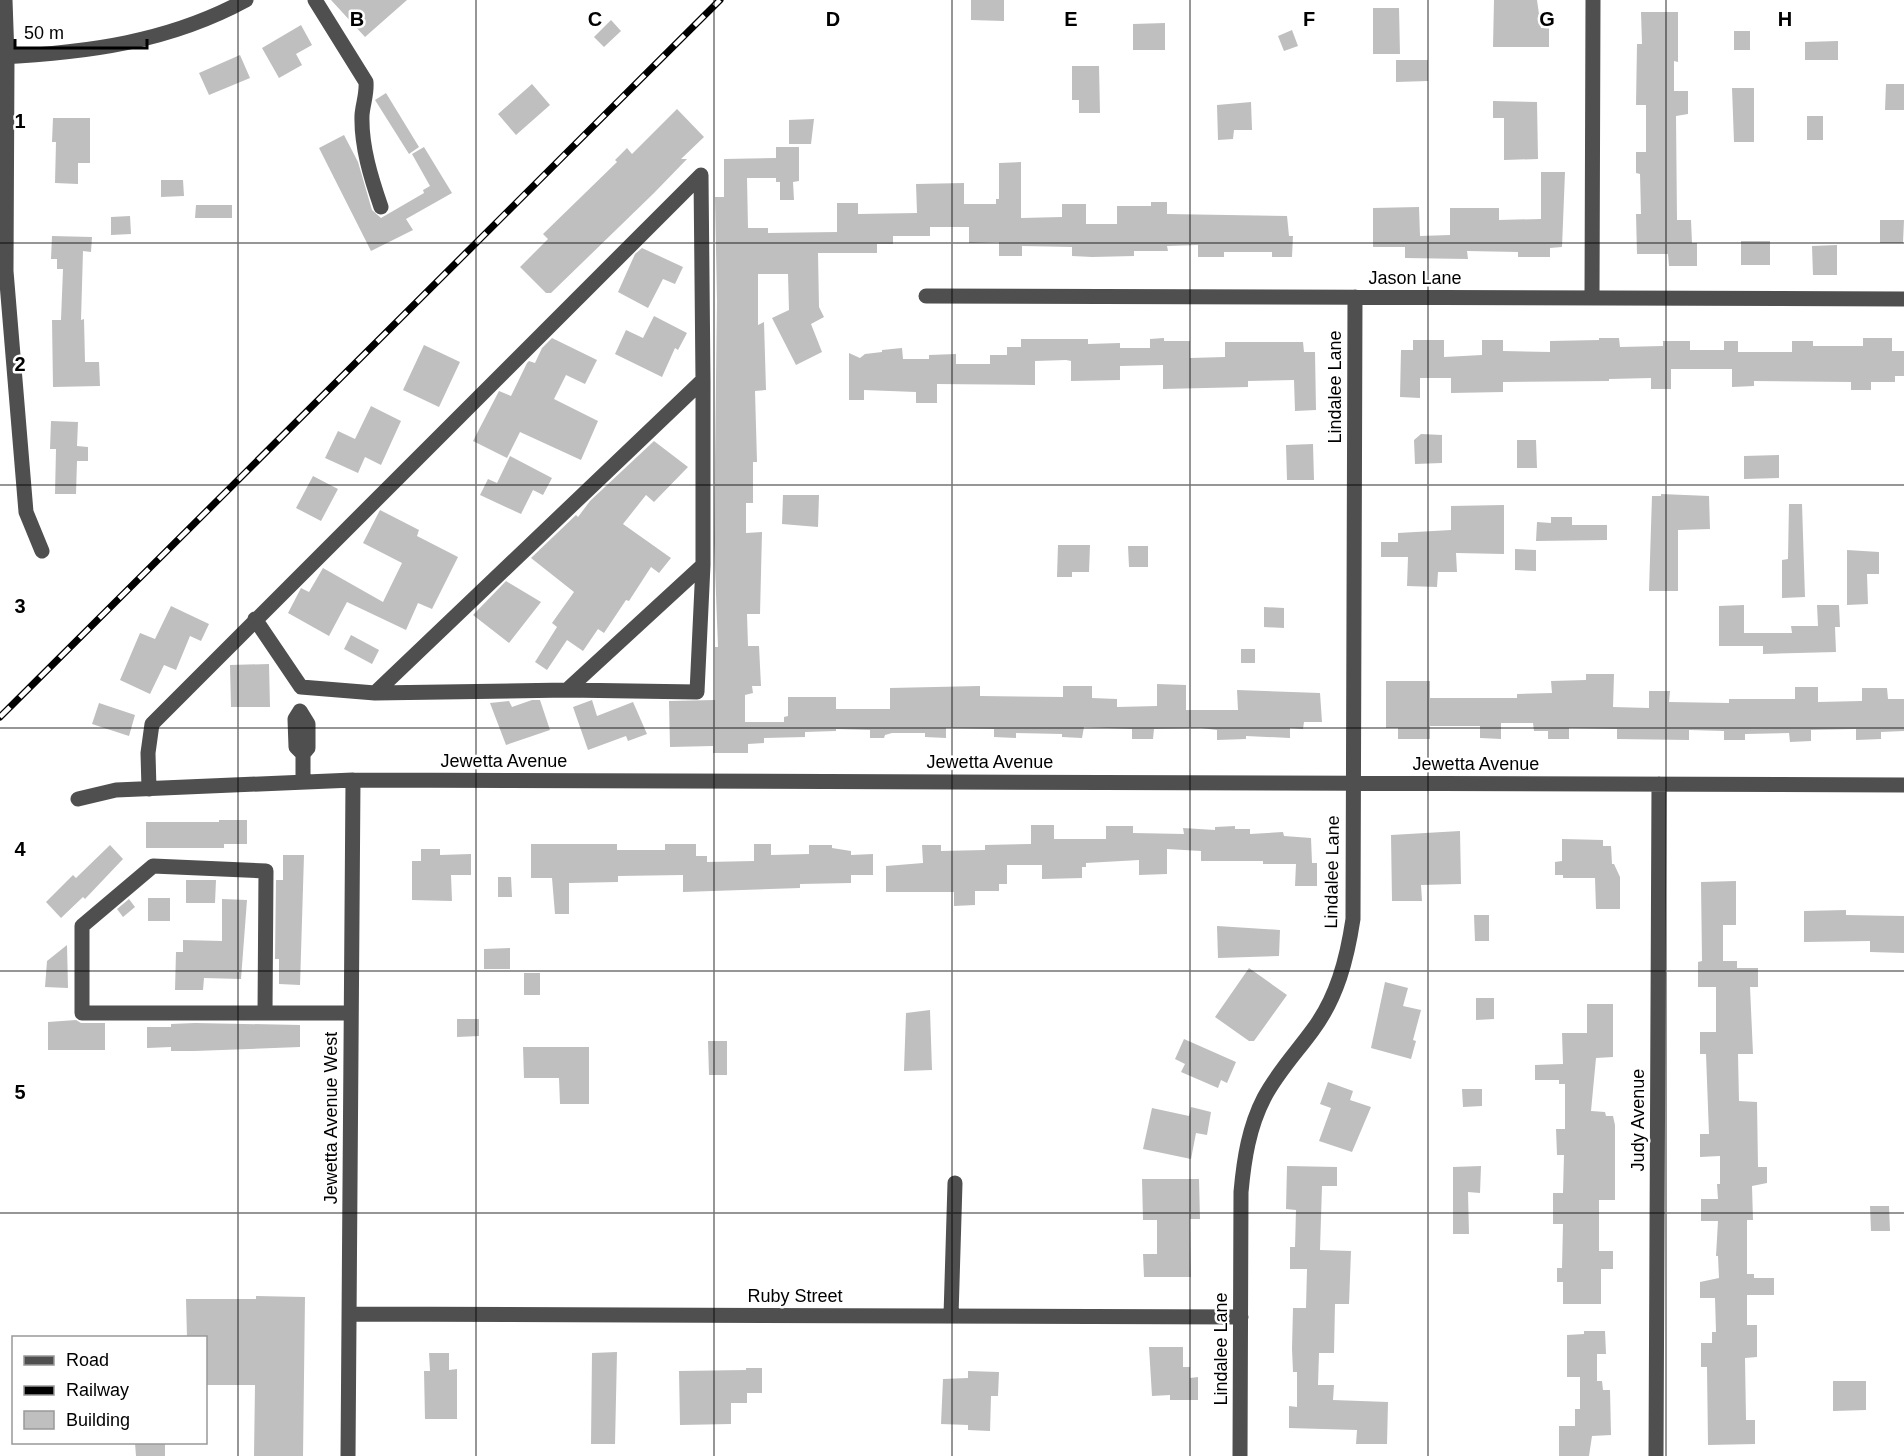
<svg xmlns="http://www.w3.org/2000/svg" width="1904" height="1456" font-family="Arial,sans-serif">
<rect width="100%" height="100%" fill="#fff"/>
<path fill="#bfbfbf" d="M331,0H407L365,37Z
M971,0H1004V21L971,20Z
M1494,0H1537L1541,28H1549V47H1493Z
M1373,8H1399L1400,54H1373Z
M1641,12H1678V62L1674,61V91H1688V114L1676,116L1677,220H1691L1692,243H1697V266H1669L1668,254H1637L1636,214H1641L1640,174L1636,173V152H1646V105H1636L1637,44H1642Z
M611,20L621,31L604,47L594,37Z
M1165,23V50H1133V24Z
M301,25L312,45L296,54L302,65L279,78L262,48Z
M1292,30L1298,46L1284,51L1278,36Z
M1734,31H1750V50H1734Z
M1838,41V60H1805V42Z
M240,55L250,78L209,95L199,73Z
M1396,60H1428V81L1396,82Z
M1072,66H1099L1100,113H1079V100H1072Z
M532,84L550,105L516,135L498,114Z
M1886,84H1904V110H1885Z
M1732,88H1754V142H1734Z
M386,93L419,147L409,154L375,100Z
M1493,101L1537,102L1538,159L1504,160V118H1493Z
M1251,102L1252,130H1234L1233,139L1218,140L1217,105Z
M677,109L704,137L681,159H687L654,193L551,293H546L520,267L548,239L543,234L617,162L615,160L627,148L632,154Z
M1807,116H1823V140H1807Z
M53,118H90V163H78V184L55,183L56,142H52Z
M814,119L811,144H789V120Z
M344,135L358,162L372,210L381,218L424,193L423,190L430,186L412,154L424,147L452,193L406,219L413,230L371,251L319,148Z
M776,147H799V181L793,182L794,200H780V182H776V178H747L748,228H768V233L837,232V203H858V214L917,213L916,184L964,183V204H996V199H999V163L1021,162V218L1062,217V204H1086V224H1117V206H1151V202H1167V214L1287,216L1289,236H1293L1292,257H1272V252H1224V257H1198V245L1167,246L1168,251H1134V256L1092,257L1072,256V247L1022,246V256H999V242L969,243V227H930V236H893V244H877V253H818L819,307L824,317L811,324L822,352L796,365L772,318L789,310L788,274H758V325L764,322L766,390L755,391L757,462H753V503H746V533L762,532L760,614H747L748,646H759L761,686H752L753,693L745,695V722H784V717L788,716V697H836V709H890V688L980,686V696L1063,697V686H1092V698L1117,699V707L1157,706V684L1186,685V710H1238L1237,690L1320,693L1322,722H1304L1303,729L1290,728V738L1246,736V739L1217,740V730L1201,728L1154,729L1153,739H1132V729L1084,727L1082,738L1062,737V734L1016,733V738L994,737V729L946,728V738L925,737V733H892L885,735L884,738H870V730L836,729V731L805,732V737L764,738V743L748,744V753H713V746L670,747L669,701L715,700V647H718L714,542L717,301L715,197H724V159L776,158Z
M1541,172H1565L1562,247L1550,248V257H1518V252L1467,251L1468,259L1405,258V247H1373V208L1419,207L1420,236L1450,235V208H1499V220L1541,219Z
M161,180H183L184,196L161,197Z
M196,205H232V218H195Z
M130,216L131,234L111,235V217Z
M1880,220H1904L1903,243H1880Z
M52,236L92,237L91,252L83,251L81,320L84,319L85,362H99L100,386L53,387L52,320H61L63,269H57V259H51Z
M1741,241H1770V265H1741Z
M1837,245V275H1813L1812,246Z
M642,248L683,267L675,284L663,279L648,308L618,292L635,254Z
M654,316L687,333L678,350L675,348L662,377L615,354L626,330L643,338Z
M552,338L597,360L585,384L566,375L554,399L598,421L581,460L520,432L507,458L473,441L499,391L511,396L527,363L529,361L535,363L542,348Z
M1164,338V341H1190V358L1225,357V342H1303L1304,352H1315L1316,410L1295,411L1294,380L1248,381V387L1163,389V365L1120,366V380L1071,381V361L1066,360L1035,361V385L937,384V403H916V392L864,390V400H849V353L860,358L865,354L882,352V350L902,348L903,359H929V355L956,354V364H990V355H1007V347H1021V339H1088V344L1120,343V348H1150V339Z
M1599,338H1619L1620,347L1663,346V341H1690V350H1724V341H1738V352H1792V341H1813V346H1863V338H1892V351H1904V376H1895V382H1871V390H1851V382L1754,381V386L1732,387V369H1671V389H1651V378L1609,379V381L1503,382V392L1451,393V378H1420V398L1400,397L1401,350H1413V340H1444V357L1482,355V340H1503V351L1550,352V341L1599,340Z
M424,345L460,362L439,407L403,390Z
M371,406L401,421L381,465L365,457L358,473L325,458L338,431L355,439Z
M51,421L78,422L77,446L88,447V461H77L76,494H55L56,449H50Z
M1421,434L1442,435V463L1415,464L1414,440Z
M1517,440H1536L1537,468H1517Z
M654,441L688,467L654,502L646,495L623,524L671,558L659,573L651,567L629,601L626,600L604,633L598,629L583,651L567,640L547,670L535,662L557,627L552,623L574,592L531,558L576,515L578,517L590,501Z
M1313,444L1314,480H1287L1286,445Z
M1779,455V478L1744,479V456Z
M510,456L552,478L543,495L533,490L521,514L480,495L488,479L497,483Z
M313,476L338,489L321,521L296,508Z
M1661,494L1709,496L1710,529L1678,530V591H1649L1652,496H1661Z
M783,495H819L818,527L782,524Z
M1789,504H1802L1805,597L1782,598V560L1788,559Z
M1504,505V554L1456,553L1457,572H1438L1437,587L1407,586L1408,557H1381V542H1398V533L1451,530V506Z
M380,510L419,530L417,536L458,557L432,609L418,603L406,630L347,602L329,636L288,613L301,588L309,592L323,568L383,602L402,563L363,543Z
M1551,517H1572V525H1607V540L1536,541L1537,522L1551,523Z
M1058,545H1090L1089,572H1072V577H1057Z
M1128,546H1148V567H1129Z
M1515,549L1536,550V571L1515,570Z
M1847,550L1879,552V574H1867L1868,604L1847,605Z
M506,581L541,602L509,643L473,615Z
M1744,605V633H1792L1791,626H1818L1817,605H1839L1840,627H1835L1836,652L1763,654V646H1719V606Z
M171,606L209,624L201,641L190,636L176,670L164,665L150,694L120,680L140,633L155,639Z
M1264,607L1284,608V628L1264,627Z
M351,635L379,650L372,664L344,649Z
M1241,649H1255V663H1241Z
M269,664L270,707H231L230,665Z
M1586,674H1614L1613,707L1649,708V691H1670L1669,702L1729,703V699H1795V687H1818V702L1862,701V688H1887L1888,699H1904V731L1881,732V739L1856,740V729L1811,730V741L1790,742L1789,733L1745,734V740H1724V731L1689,730V740L1617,739V729L1569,728V739H1548V731H1534L1533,723H1501V739L1480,738V726H1430V739H1398V728H1386V681H1430V698H1517V694L1552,693L1551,681L1586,680Z
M532,700H540L550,730L506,745L490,703L509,701L512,707Z
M592,700L597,716L633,702L647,734L628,741L626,736L588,750L573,707Z
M99,703L135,715L129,736L92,724Z
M219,820H247V844H224V848H146V822H219Z
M1031,825H1054V839H1106V826H1133V833L1184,834L1183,828L1215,830V827L1235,826V829H1250V834L1283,832L1284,836L1311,838L1312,863H1317V886H1295L1296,864H1263V861H1201V851L1167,849V874L1139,875V860L1086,863V867H1082V878L1042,879V865H1007V884H999V891H975V905L954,906V892H886V866L923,863L922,845H941V851L985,850V845L1031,844Z
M1460,831L1461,884L1421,885L1422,901H1392L1391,835Z
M1562,839L1603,840V846H1611L1612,864H1614L1620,877V909H1596L1595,878H1563V875H1555V862L1562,861Z
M531,844H617V850H665V844H696V856H707V862L754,861V844H771V855L809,854V845H832V848L851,851V855L873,854V875H851V883L800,884V888L683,892V875L618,876V882L569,883V914H555L552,878H531Z
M110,845L123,859L85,899L83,897L61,918L46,902L73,875L76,878Z
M421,849H440V855L471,854V875H451L452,901L412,900V861H421Z
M283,855H304L300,985L279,984V959H275L276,880H283Z
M498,877H511L512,897H498Z
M186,880H216L215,903H186Z
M1736,881V925H1723V961H1737V968H1758V987H1750L1753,1054H1738L1739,1101L1757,1102L1758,1167H1767V1183L1752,1186L1753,1220H1747V1274H1754V1278H1774V1295H1747V1325H1757V1357L1745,1358L1746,1420H1755V1444L1708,1445L1707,1367H1701V1343H1712V1332H1716L1715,1298H1700V1282L1719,1278L1718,1256H1716L1718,1221H1701V1199H1718L1717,1184H1720V1156L1700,1157V1134H1709L1706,1054H1700V1032H1716V987H1698V962L1702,961L1701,882Z
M148,898H170V921H148Z
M129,899L135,907L123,917L117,909Z
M222,899L247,900L241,979L204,978L203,990H175L176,952H183V940L222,941Z
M1846,910V915L1904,916V953L1870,952V941L1804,942V911Z
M1474,915H1489V941H1475Z
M1217,926L1280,930L1279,956L1218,958Z
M67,945L68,988L45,987L47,961Z
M510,948V969H484V949Z
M1249,968L1287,995L1254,1041H1249L1215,1017Z
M524,973H540V995H524Z
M1385,982L1408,988L1403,1006L1421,1010L1413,1040L1416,1041L1411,1059L1371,1048Z
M1476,998H1494V1019L1476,1020Z
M1587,1004H1613V1057L1596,1058L1591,1111L1605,1112L1606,1116H1613L1615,1125V1200H1599V1251H1613V1269H1601V1304H1563V1282H1557V1268H1562L1563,1224H1553V1193H1563L1564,1155H1557L1556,1129H1565V1084H1559V1080H1535V1065L1563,1064L1562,1033H1587Z
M930,1010L932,1070L904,1071L906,1013Z
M457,1019H479V1036L457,1037Z
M76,1020L81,1023H105V1050H48V1022Z
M195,1023L300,1025V1047L194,1051H171V1047L147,1048V1027H171V1024Z
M1184,1039L1236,1062L1227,1083L1221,1080L1218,1088L1181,1072L1185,1064L1175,1059Z
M708,1041H727V1075H709Z
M523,1047H589V1104H560L559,1078H524Z
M1328,1082L1353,1091L1350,1100L1371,1107L1352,1152L1319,1141L1331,1108L1320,1104Z
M1462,1089H1482V1106L1463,1107Z
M1191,1107L1211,1112L1207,1135L1196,1133L1191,1159L1143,1149L1152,1108L1189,1116Z
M1287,1166L1337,1167V1186H1322L1320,1250L1351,1251L1349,1304H1335L1334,1353H1319L1318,1385H1334L1333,1400L1388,1402L1387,1444H1356L1357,1430L1289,1428V1406L1297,1407V1372H1293L1292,1349L1293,1308H1306L1307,1269H1290V1247H1295L1296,1210L1286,1209Z
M1481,1166L1480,1193L1468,1192L1469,1234H1453V1167Z
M1142,1179H1199L1200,1219H1190L1191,1277H1144L1143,1254H1157V1220H1143Z
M1870,1206H1889L1890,1231H1871Z
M256,1296L305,1297L303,1456H254L255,1385H206V1338H187L186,1299H256Z
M1584,1331H1605L1606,1354H1597V1381H1602L1603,1390H1610L1611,1435L1592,1436L1589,1456H1559V1426H1575V1409H1580V1377H1567V1335L1584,1334Z
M1149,1347H1183V1367H1190V1378L1198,1377V1400H1170V1395L1152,1396Z
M617,1352L615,1444H591L592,1353Z
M429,1353H449V1370L457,1369V1419H425L424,1371H430Z
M746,1368H762V1393H747V1403H731V1424L680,1425L679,1371L746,1370Z
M968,1371L999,1372L998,1396H991L990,1431L968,1430V1425L941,1424L943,1379L968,1378Z
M1833,1381H1866V1410L1833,1411Z
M135,1443H165V1456H136Z"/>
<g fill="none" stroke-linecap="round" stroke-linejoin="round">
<path stroke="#4f4f4f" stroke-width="15" d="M5,0L7,57L6,271L26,512L42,551
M315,0L366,82C367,94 363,103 362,115C361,146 371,178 381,207
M0,57C86,53 169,42 246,0
M926,296L1904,299
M1592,298L1593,0
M255,619L301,687L375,693L703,380L701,175
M567,690L697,692L703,565
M375,693L567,690L703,565V380
M303,782V754L308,748V724L300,711L295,719L296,747L303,754
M149,789L148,753L152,724L701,175
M78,799L116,790L353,780L1904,785
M265,1013L266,871L153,866L82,926V1013H351
M350,1314L1241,1317
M951,1316L955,1183
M348,1456L353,780
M1240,1456L1241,1192C1244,1159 1249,1127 1264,1098C1277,1073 1296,1053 1312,1031C1337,998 1347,959 1353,919L1355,297
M1656,1456L1659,784"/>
<defs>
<path id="rail" d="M0,717L720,0"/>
</defs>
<use href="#rail" stroke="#000" stroke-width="7"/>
<use href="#rail" stroke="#fff" stroke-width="4.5" stroke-dasharray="14" stroke-linecap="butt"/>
</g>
<path fill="none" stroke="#000" stroke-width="1.5" stroke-opacity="0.55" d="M238,0V1456M476,0V1456M714,0V1456M952,0V1456M1190,0V1456M1428,0V1456M1666,0V1456M0,243H1904M0,485H1904M0,728H1904M0,971H1904M0,1213H1904"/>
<g text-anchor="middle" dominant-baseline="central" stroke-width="5" stroke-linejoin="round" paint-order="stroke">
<g font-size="18" fill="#000" stroke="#fff">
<text x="1415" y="278">Jason Lane</text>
<text transform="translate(1335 387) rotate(-90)">Lindalee Lane</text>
<text x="504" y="761">Jewetta Avenue</text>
<text x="990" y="762">Jewetta Avenue</text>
<text x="1476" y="764">Jewetta Avenue</text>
<text transform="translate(1332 872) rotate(-89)">Lindalee Lane</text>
<text transform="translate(331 1118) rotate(-90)">Jewetta Avenue West</text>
<text transform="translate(1638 1120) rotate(-90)">Judy Avenue</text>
<text x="795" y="1296">Ruby Street</text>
<text transform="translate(1221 1349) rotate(-90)">Lindalee Lane</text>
</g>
</g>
<g font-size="20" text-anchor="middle" font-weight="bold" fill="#000" stroke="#fff" stroke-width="5" stroke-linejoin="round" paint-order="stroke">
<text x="357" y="26">B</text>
<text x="595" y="26">C</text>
<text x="833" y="26">D</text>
<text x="1071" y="26">E</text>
<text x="1309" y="26">F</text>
<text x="1547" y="26">G</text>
<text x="1785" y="26">H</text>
<text x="20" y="128">1</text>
<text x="20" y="371">2</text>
<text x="20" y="613">3</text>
<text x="20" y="856">4</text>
<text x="20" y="1099">5</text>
</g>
<rect x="12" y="1336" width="195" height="108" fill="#ffffff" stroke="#999999" stroke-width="1.5"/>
<rect x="24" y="1356" width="30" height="9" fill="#4f4f4f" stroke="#999999" stroke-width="1.5"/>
<text x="66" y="1366" font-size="18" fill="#000000">Road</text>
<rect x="24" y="1386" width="30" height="9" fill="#000000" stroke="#999999" stroke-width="1.5"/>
<text x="66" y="1396" font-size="18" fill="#000000">Railway</text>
<rect x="24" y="1411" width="30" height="18" fill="#bfbfbf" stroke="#999999" stroke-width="1.5"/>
<text x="66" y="1426" font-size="18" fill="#000000">Building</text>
<path d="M15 39v9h132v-9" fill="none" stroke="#000000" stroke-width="3"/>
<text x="24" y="39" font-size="18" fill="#000000" stroke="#ffffff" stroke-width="4.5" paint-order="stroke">50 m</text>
</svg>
